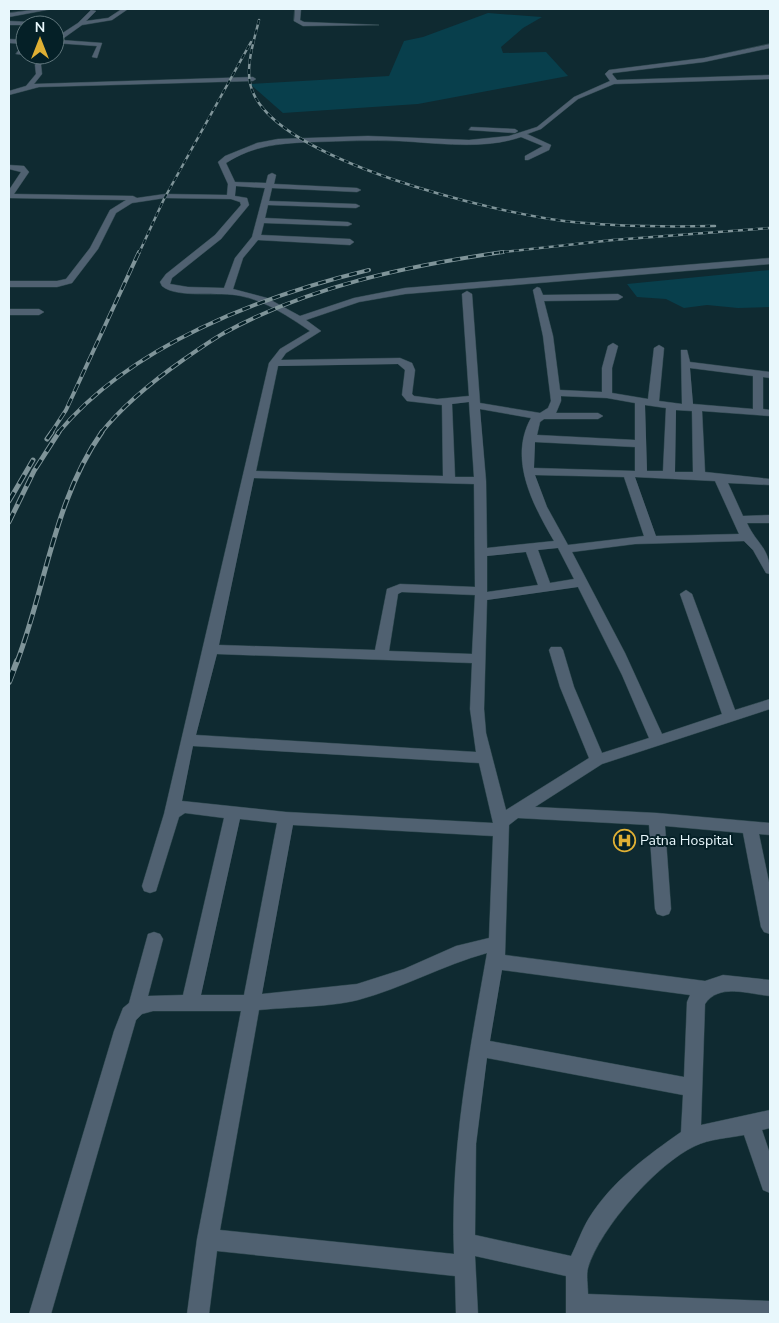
<svg xmlns="http://www.w3.org/2000/svg" width="779" height="1323" font-family="'Nunito Sans',sans-serif">
<rect width="100%" height="100%" fill="#0f2a31"/>
<path fill="#083f4c" d="M488,13L542,17L523,28L501,47L503,53L546,52L568,76L418,104L283,113L250,84L389,76L404,41L423,37Z
M770,270V307L738,308L707,305L684,308L666,299L637,297L627,284Z"/>
<g fill="none" stroke-linecap="round" stroke-linejoin="round">
<defs>
<path id="minor" d="M40,9H52L9,17V13Z
M122,9H128L112,20L82,25L61,40L102,43L97,58L92,57L97,46L55,43V38L78,23L91,10L96,11L86,21L108,18Z
M295,9H301L300,20L304,22L379,25L303,26L294,21Z
M9,21L51,23L54,25H9Z
M9,39L25,40V44L9,43Z
M770,44V48L704,62L613,73L612,74L617,80L770,75V79L614,84L578,99L541,129L527,134L551,145L549,150L528,160H525V156L543,146L521,137C483,150 438,143 399,141C370,140 343,141 314,142C283,143 253,145 226,163L235,182L266,183L268,175L272,173L276,175L274,184L357,188L361,190L357,192L272,188L269,201L356,204L360,206L356,208L268,205L265,218L348,222L352,224L348,226L264,223L261,235L350,239L354,242L350,245L258,240L243,258L233,289L267,298L300,316L354,298L405,288L770,258V264L405,294L359,302L306,320L321,331L286,353L281,360L400,358L412,363L415,370L412,394L414,396L437,399L469,396L462,294L467,291L472,294L480,403L540,413L548,408L551,401L543,336L533,290L537,287L540,288L543,295L618,294L623,297L618,300L544,301L553,336L560,390L602,392V368L608,346L613,343L618,346L612,368V393L648,399L654,348L659,345L664,348L659,401L682,404L681,350H687L690,362L770,372V378L763,377V409L770,410V416L702,411L705,472L770,479V485L728,483L743,516L770,515V523H747C757,545 770,547 770,574L766,573L753,550L744,541L635,544L572,552L625,653L662,734L722,714L680,594L686,590L692,594L735,710L770,699V709L602,764L535,807L657,813L770,823V835L759,834L770,887V934L764,932L761,927L743,833L665,826L671,909L669,914L663,916L657,914L655,909L649,825L518,818L509,825L505,955L705,981L723,975L770,980V996C748,994 719,983 705,1004L701,1125L770,1110V1128L762,1130L770,1154V1193L763,1190L744,1135C729,1138 709,1139 695,1146C658,1163 600,1228 588,1268C586,1275 588,1286 588,1294L770,1301V1314H566V1276L475,1256L478,1314H456L455,1276L217,1251L209,1314H187L197,1239L241,1011H153L142,1014L136,1020L51,1314H29L114,1031L123,1008L129,1003L148,934L154,932L160,934L163,939L148,996L183,995L224,818L185,813L179,817L156,891L150,893L144,891L142,886L164,814L269,363L280,349L310,331C289,317 266,301 241,296C220,291 177,299 162,286L160,282L166,274L215,235L241,205L240,202L231,199L165,198L132,203L116,213L98,249L72,283L57,287H9V281H57L66,279L90,248L110,210L126,200L9,198V190L21,172L9,169V165L24,166L29,172L14,194L133,196L137,198L165,194L227,195L228,184L218,162L225,156L257,143L278,139L368,136L469,140L509,136L537,127L574,97L610,81L605,74L609,70L704,58ZM236,186L265,188L252,237L235,258L224,288L188,287L170,284L172,278L221,239L249,205L247,198L235,196ZM398,364L405,370L402,395L407,401L442,405L443,476L256,471L278,366ZM690,368L753,376V409L693,404ZM561,396L607,398L635,403V440L537,435L540,422L544,419H598L603,416L598,413H556L561,401ZM469,402L474,477H455L452,404ZM645,405L666,408L663,471H647ZM480,409L531,418C508,459 533,505 554,541L487,548L486,481ZM676,410L692,411L693,472H675ZM535,442L635,447V471L534,468ZM535,475L624,477L644,536L568,545L547,507ZM635,477L715,481L739,534L656,536ZM254,478L474,484L475,587L400,584L387,589L375,650L219,645ZM558,548L574,579L550,583L538,550ZM526,552L538,585L487,592V556ZM578,587L622,675L649,738L602,753L574,687L563,650L561,647H551L549,650L560,687L589,758L506,810L486,733L484,709L487,600ZM402,592L475,595L472,654L389,651L398,594ZM217,654L472,663L470,709L476,752L196,735ZM193,746L479,763L493,823L286,812L182,801ZM240,819L277,823L244,995H201ZM293,825L493,836L489,938L456,946L404,969L357,984L262,994ZM487,953C469,1055 450,1149 454,1254L220,1230L259,1010C289,1007 331,1007 358,1000C403,988 443,965 487,953ZM502,970L690,995L687,1002L684,1077L490,1041ZM487,1058L683,1095L681,1132C647,1156 612,1181 589,1218C582,1229 577,1244 571,1256L475,1235L476,1144Z
M18,51H25V55L16,54Z
M39,55H45L41,65L42,74L34,84L253,77L256,79L253,81L39,87L9,95V91L26,86L36,74L35,65Z
M471,127L515,129L518,131L515,133L469,130Z
M9,309H39L44,312L39,315H9Z"/>
</defs>
<use href="#minor" stroke="#2d474d" stroke-width="1"/>
<use href="#minor" fill="#506171" fill-rule="evenodd"/>
<defs>
<path id="rail-far3" d="M259,20C254,41 244,69 252,90C278,161 493,212 564,221C614,227 665,227 715,226
M139,253L164,199L251,42
M494,253L613,240L770,228"/>
<path id="rail-far2" d="M51,433L66,410L139,252
M58,433C131,345 261,296 369,270
M101,433C124,404 153,381 183,360C196,351 210,341 224,333C310,286 407,266 503,252"/>
<path id="rail-far1" d="M47,439L52,432
M9,501L33,460
M9,522L34,471L59,432
M17,662C46,586 54,500 102,432"/>
<path id="rail" d="M9,682L17,661"/>
</defs>
<use href="#rail-far3" stroke="#7f9499" stroke-width="2.5"/>
<use href="#rail-far2" stroke="#7f9499" stroke-width="4"/>
<use href="#rail-far1" stroke="#7f9499" stroke-width="5"/>
<use href="#rail" stroke="#7f9499" stroke-width="6"/>
<use href="#rail-far3" stroke="#052027" stroke-width="2" stroke-dasharray="5" stroke-linecap="butt"/>
<use href="#rail-far2" stroke="#052027" stroke-width="2.5" stroke-dasharray="8" stroke-linecap="butt"/>
<use href="#rail-far1" stroke="#052027" stroke-width="3" stroke-dasharray="10" stroke-linecap="butt"/>
<use href="#rail" stroke="#052027" stroke-width="4.5" stroke-dasharray="12" stroke-linecap="butt"/>
</g>
<defs>
<symbol id="hospital-ring" viewBox="-11 -11 22 22"><circle r="9.5" fill="#052027" stroke="#e0b034" stroke-width="1.5"/><path d="M-5-5h3v3.5h4V-5h3V5h-3V1.5h-4V5h-3Z" fill="#e0b034"/></symbol>
</defs>
<g fill-rule="evenodd">
<use href="#hospital-ring" x="612" y="828" width="25" height="25"/>
</g>
<g text-anchor="middle" dominant-baseline="central" stroke-width="4" stroke-linejoin="round" paint-order="stroke">
<g font-size="14" fill="#e8f7fc" stroke="#052027" text-anchor="start">
<text x="640" y="840">Patna Hospital</text>
</g>
</g>
<rect width="779" height="1323" fill="none" stroke="#e8f7fc" stroke-width="20"/>
<g transform="translate(40 40)"><circle r="24" fill="#052027" stroke="#60767c"/>
<path d="M0-4L9 19L0 12L-9 19Z" fill="#e0b034"/>
<text y="-8" font-size="14" font-weight="bold" text-anchor="middle" fill="#e8f7fc">N</text>
</g>
</svg>
